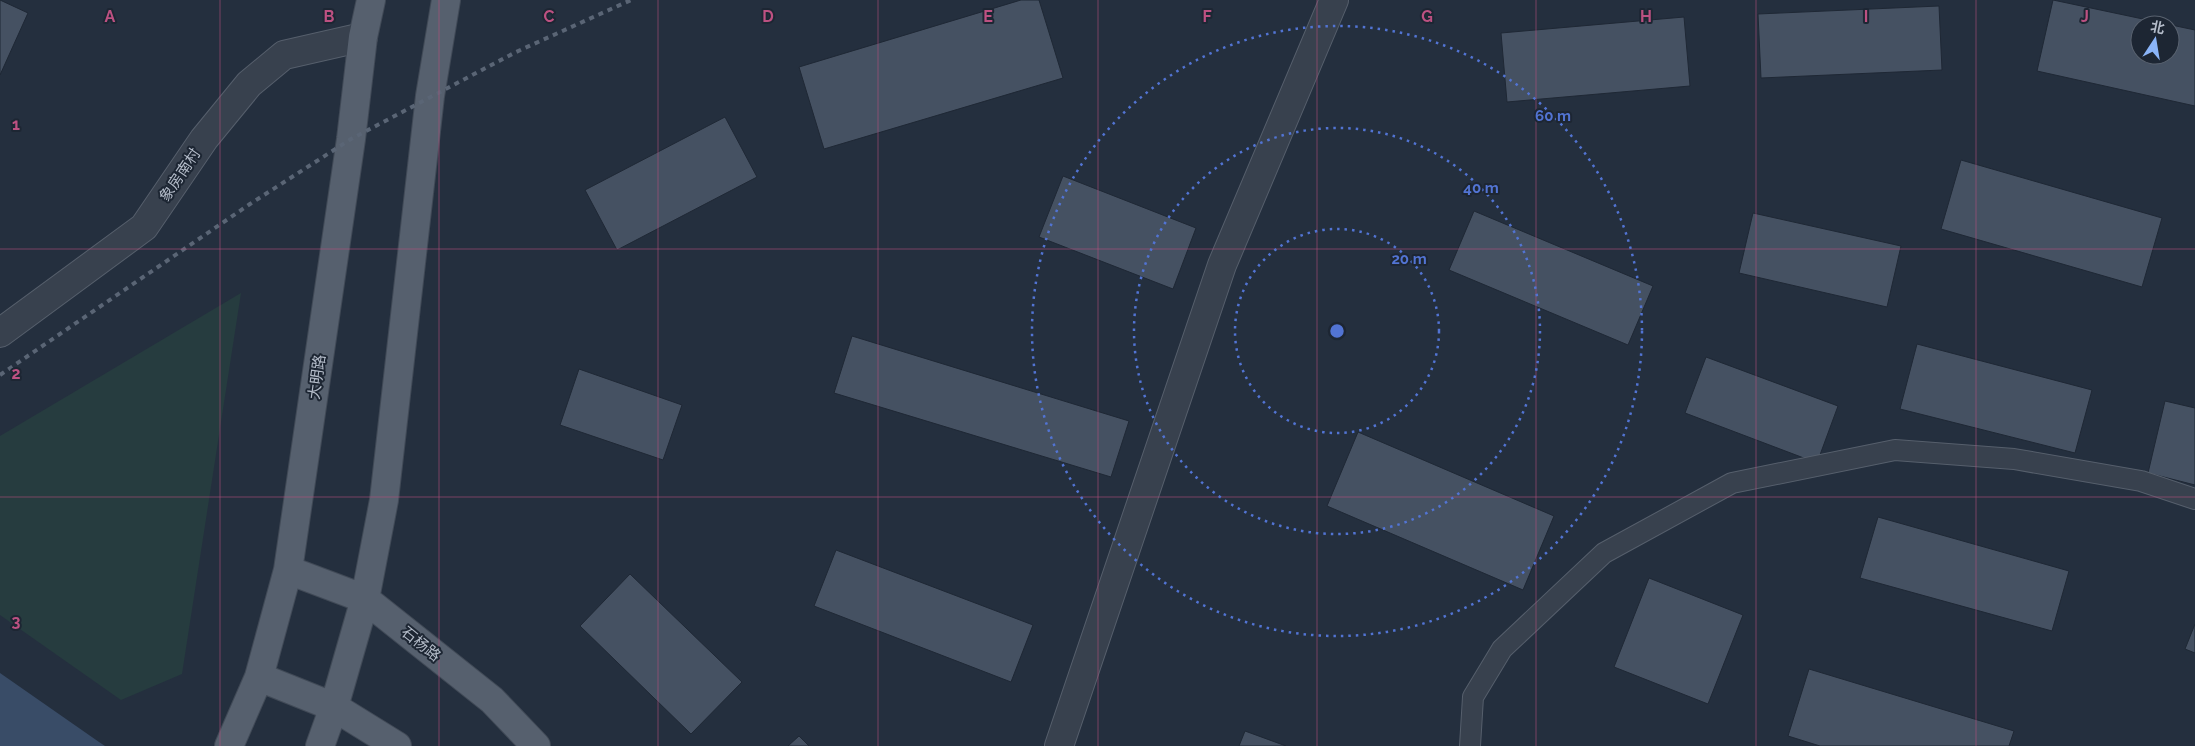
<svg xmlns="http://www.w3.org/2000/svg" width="2195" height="746" font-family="Raleway,'Noto Sans SC',sans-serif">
<rect width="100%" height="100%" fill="#242f3e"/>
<path fill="#263c3f" d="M241,293L182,674L121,700L0,615V436Z"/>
<path fill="#394c67" d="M0,673L99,742L105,746H0Z"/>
<path fill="#455162" stroke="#1f2835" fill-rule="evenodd" d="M0,0L28,13L0,75Z
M1021,0H1039L1063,78L824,149L799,67Z
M2053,0L2195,30V106L2037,71ZM2140,25H2170V55H2140Z
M1939,6L1942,70L1761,78L1758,14Z
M1684,17L1690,86L1507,102L1501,33Z
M725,117L757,177L617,250L585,190Z
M1961,160L2162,218L2142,287L1941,229Z
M1063,176L1196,228L1173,289L1039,237Z
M1474,211L1653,286L1628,345L1449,270Z
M1753,213L1901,246L1887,307L1739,273Z
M852,336L1129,421L1111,477L834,393Z
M1917,344L2092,390L2075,453L1900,409Z
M1706,357L1838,406L1817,463L1685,413Z
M579,369L682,405L663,460L560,425Z
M2165,401L2195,408V485L2148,473Z
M1358,432L1554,516L1523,590L1327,506Z
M1878,517L2069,571L2052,631L1860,578Z
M836,550L1033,625L1011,682L814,606Z
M630,574L742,682L691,734L580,626Z
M1649,578L1743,615L1708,704L1614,667Z
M2195,624V653L2185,649Z
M1809,669L2014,731L2009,746H1820L1788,736Z
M1245,731L1286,746H1239Z
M799,736L809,746H788Z"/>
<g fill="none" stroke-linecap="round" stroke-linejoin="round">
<defs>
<path id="service" d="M1470,746L1473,697L1502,649L1604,553L1732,483L1895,450L2014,459L2141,481L2195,499"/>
<path id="minor" d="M0,333L144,227L204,139L249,84L284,55L363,37
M1059,746L1222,265L1334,0"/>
<path id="primary" d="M288,570L365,599L492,700L536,746
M259,677L334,707L397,746
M229,746L259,677L288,570L351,139L363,37L371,0
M320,746L334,707L365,599L384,500L430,96L446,0"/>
</defs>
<use href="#service" stroke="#565f6c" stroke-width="22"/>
<use href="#minor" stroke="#565f6c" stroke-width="30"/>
<use href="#primary" stroke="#414a57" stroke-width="30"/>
<use href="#service" stroke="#38414e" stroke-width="20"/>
<use href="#minor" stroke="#38414e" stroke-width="28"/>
<use href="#primary" stroke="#56606e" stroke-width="28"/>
<path stroke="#5a6575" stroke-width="4" stroke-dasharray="5 5" stroke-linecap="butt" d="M0,375L250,204L351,139L516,52L631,0"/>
</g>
<path fill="none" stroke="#bd5182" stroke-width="1" stroke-opacity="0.55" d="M220,0V746M439,0V746M658,0V746M878,0V746M1098,0V746M1317,0V746M1536,0V746M1756,0V746M1976,0V746M0,249H2195M0,497H2195"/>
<g fill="none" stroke="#5274d3" stroke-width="2.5" stroke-dasharray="2.5 5">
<circle cx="1337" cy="331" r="102"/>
<circle cx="1337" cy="331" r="203"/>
<circle cx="1337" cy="331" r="305"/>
</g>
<g text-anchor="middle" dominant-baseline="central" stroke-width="4" stroke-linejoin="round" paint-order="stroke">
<g font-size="15" fill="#b4bcc9" stroke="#1d2633">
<text transform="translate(180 175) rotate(-56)">象房南村</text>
<text transform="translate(317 377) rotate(-82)">大明路</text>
<text transform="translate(421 644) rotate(39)">石杨路</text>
</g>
</g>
<g font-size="16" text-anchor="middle" font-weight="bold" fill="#bd5182" stroke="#1d2633" stroke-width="4" stroke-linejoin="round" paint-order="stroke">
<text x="110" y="22">A</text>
<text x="329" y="22">B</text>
<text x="549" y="22">C</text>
<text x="768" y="22">D</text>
<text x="988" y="22">E</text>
<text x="1207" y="22">F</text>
<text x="1427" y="22">G</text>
<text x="1646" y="22">H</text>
<text x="1866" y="22">I</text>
<text x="2085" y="22">J</text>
<text x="16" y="130">1</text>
<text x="16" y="379">2</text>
<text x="16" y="627">3</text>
</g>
<circle cx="1337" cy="331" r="8" fill="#5274d3" stroke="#1d2633" stroke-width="2.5"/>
<g font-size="15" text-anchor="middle" font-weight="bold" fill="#5274d3" stroke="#1d2633" stroke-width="4" stroke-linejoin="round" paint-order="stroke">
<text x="1553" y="121">60 m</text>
<text x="1481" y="193">40 m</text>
<text x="1409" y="264">20 m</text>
</g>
<g transform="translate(2155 40) rotate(12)"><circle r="24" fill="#1d2633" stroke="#59626f"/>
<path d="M0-4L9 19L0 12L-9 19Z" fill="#8ab4f8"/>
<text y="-8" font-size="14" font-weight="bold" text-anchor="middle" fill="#b4bcc9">北</text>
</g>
</svg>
